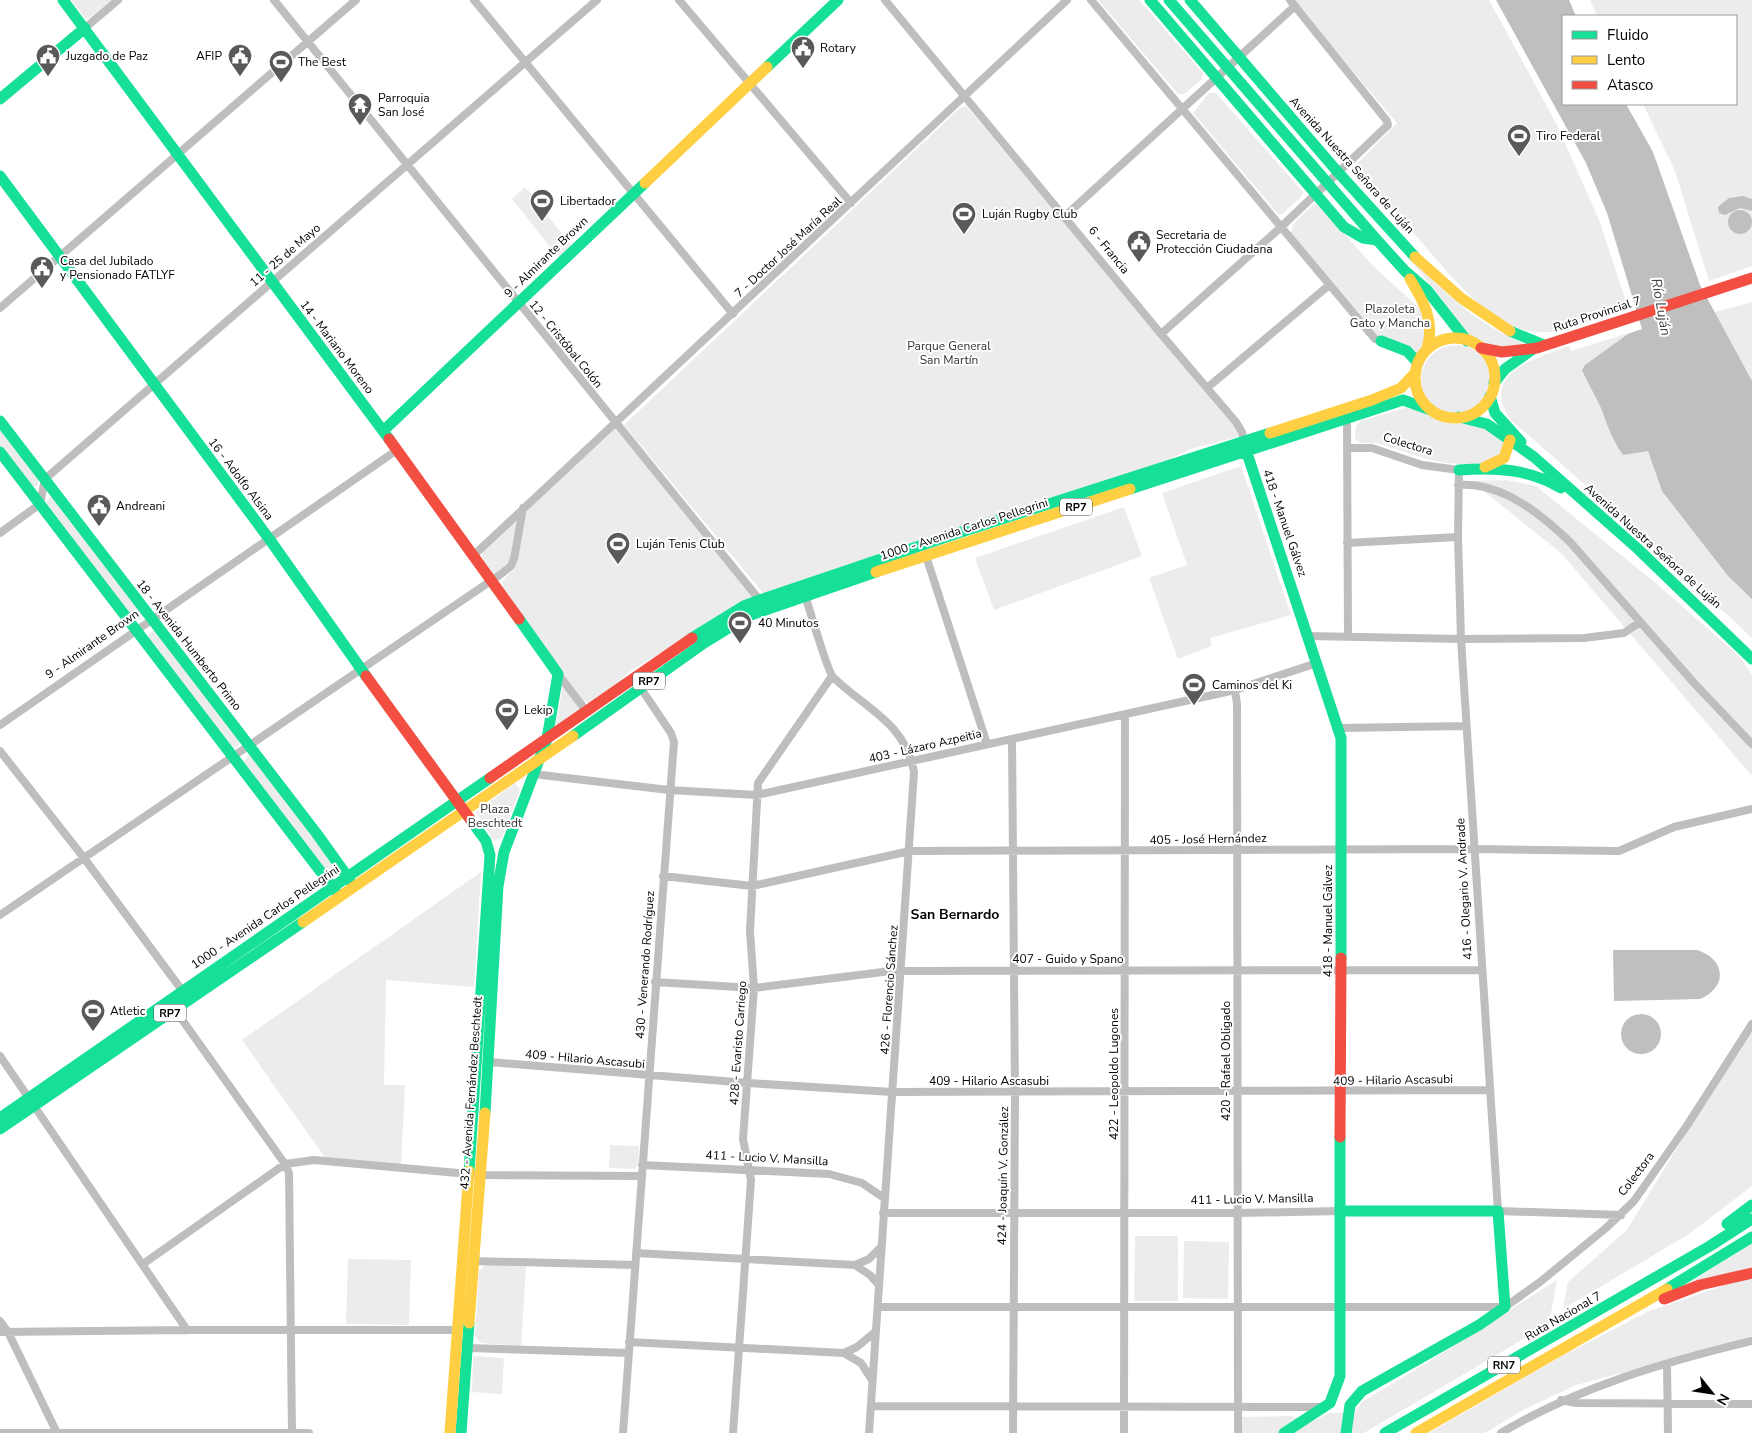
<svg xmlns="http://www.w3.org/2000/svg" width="1752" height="1433" font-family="'Nunito Sans',sans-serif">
<rect width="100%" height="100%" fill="#fff"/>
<path fill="#ececec" d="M71,0H112L88,19L84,17Z
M1098,0H1139L1203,73L1202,79L1184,94H1178Z
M1292,0H1489L1557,125L1600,222L1628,308C1599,318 1568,334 1537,332C1490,329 1446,270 1417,237C1396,214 1375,190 1354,167L1397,123Z
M1590,0H1752V266L1709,281L1675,171L1643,104H1736V16H1597Z
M1209,93H1216L1303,192L1301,197L1282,214L1279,215L1193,113Z
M966,106L1239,429L1241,436L1190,449L1166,461L764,594L624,425L961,107Z
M525,187L572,246L559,258L512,199Z
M1315,203L1319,205L1373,266L1426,314L1425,348L1418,358L1375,335L1290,234L1294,223Z
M1377,219C1422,270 1464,321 1529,345L1491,349L1466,332L1437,293Z
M1752,302V456L1694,318Z
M1639,330L1645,372L1752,532V638L1614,510L1513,422C1476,375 1534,358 1569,346L1571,351Z
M1421 380a35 35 0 1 1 70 0a35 35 0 1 1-70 0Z
M1405,408L1421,411L1445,423L1477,424L1502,437L1506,447L1494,462C1444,469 1426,458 1380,444C1371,442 1361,446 1355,439L1356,426L1361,421Z
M0,428L39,480L37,486L31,487L0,448Z
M616,429L752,595V598L629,672L606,696L590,705L579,697L503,588V581L514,569L518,560L525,516L528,509L611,430Z
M1241,466L1291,615L1210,638L1212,646L1178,659L1149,578L1187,565L1162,493Z
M1507,480L1536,486L1658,585L1740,657L1752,675V776L1561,553L1471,481Z
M50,497H53L143,613L141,619L135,621L44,505Z
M1124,507L1142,556L994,610L975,558Z
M514,522H517L511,562L494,575L482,557L483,551Z
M152,631H155L240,741L238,746L232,748L147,638Z
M563,685L581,711L555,728Z
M248,755L252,756L339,873L337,876L331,877L243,763Z
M515,783L520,789L502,838L493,840L476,812Z
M481,872L474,987L386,980L384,1085H405L401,1165L326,1159L242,1040Z
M1752,1029V1186L1689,1234L1563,1309L1568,1282L1627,1230L1700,1110Z
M610,1145L639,1146L638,1164L635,1169L609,1168Z
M1135,1236H1178V1301H1134Z
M1184,1241L1229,1242L1228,1299L1183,1298Z
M1752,1244V1267L1682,1287Z
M348,1259L411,1260L409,1325L346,1324Z
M486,1265L526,1266L521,1346L481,1343L475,1336L479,1271Z
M1752,1276V1339L1576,1385L1523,1410L1485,1433H1429L1562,1356L1649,1311Z
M1557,1280L1549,1324L1364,1433H1290L1329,1413L1355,1412L1362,1402L1446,1351Z
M473,1356L504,1358L502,1394L472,1392Z
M1292,1416L1299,1419L1277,1433H1241L1242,1417Z"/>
<path fill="#bfbfbf" d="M1496,0H1569L1576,16H1563V104H1626L1653,152L1700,285L1752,381V599L1728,576L1662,491L1648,451L1623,455C1614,442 1609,430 1604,416C1600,403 1588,384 1582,370L1585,365L1628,334L1642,329L1607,213L1586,163Z
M1743,196L1752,199V211L1740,208L1725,215L1719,213L1718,207L1729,198Z
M1728 222a12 12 0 1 1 24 0a12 12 0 1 1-24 0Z
M1613,950H1697C1726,959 1728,987 1700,999L1614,1001Z
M1621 1034a20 20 0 1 1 40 0a20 20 0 1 1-40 0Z"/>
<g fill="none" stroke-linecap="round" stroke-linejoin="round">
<path stroke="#bebebe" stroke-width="8" d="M274,0L762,603
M474,0L733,314
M679,0L851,203
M885,0L1161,334L1236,422L1242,432L1244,441
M1091,0L1375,339L1381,341
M85,28L118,0
M1064,217L1295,6
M0,308L356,0
M1161,334L1280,228L1388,125L1387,121L1290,0
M1207,388L1328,286
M1347,419L1348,637
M1349,448H1372L1422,465L1459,470L1458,537L1461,639L1498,1211L1621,1215
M1458,485C1502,482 1541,514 1570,542L1694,683L1752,744
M0,533L40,504L45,479L597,0
M1347,543L1458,537
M474,555L1067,0
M926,556L987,744
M804,593C809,606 827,671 833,677C864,708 905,722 914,772L869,1433
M1308,636L1461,639L1584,638L1624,633L1640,622
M558,674L587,712
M1235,690L1237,704L1238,1433
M0,725L397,450
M1339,728L1466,726
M1012,739L1015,1093L1013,1433
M0,751L84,858L184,993
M533,774L669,790L757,795L1235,690L1317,663
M663,876L752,886L910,851L1476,849L1619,851L1674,827L1752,809
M0,915L501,574L511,566L514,559L523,508
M655,982L754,988L891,971L1482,970
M173,1007L285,1164L289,1173L292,1433
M0,1056L187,1330
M489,1062L748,1083L892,1092L1490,1090
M642,1165L829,1174L862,1183L884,1198
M883,1213H1238L1341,1211
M636,1253L855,1265L870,1275L879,1285
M473,1261L635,1265
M143,1264L285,1164L314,1160L480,1175L641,1176
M855,1265L869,1259L881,1247
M878,1307H1505L1540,1282L1606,1228L1634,1201L1688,1124L1752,1024
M0,1321L8,1332L57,1433
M0,1332L187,1330H458
M629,1342L844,1353L861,1363L872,1380
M468,1348L629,1353
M844,1353L857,1347L875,1332
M1667,1365L1668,1433
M1561,1400L1576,1403L1752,1404
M871,1406L1324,1407
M0,1433H309
M623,1433L674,742L671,733L640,687
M733,1433L751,1180L743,1139L754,988L750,931L758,783L832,676
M1124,1433L1125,715
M1501,1433C1578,1387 1665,1362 1752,1341"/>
<path stroke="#16e098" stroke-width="11" d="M63,0L389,439
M1150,0L1344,227L1363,238L1377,240
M1169,0L1377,240L1405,271L1427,290L1467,341
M1190,0L1336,170L1415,257
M767,67L838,0
M0,99L85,28
M0,176L270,540L366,676
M1510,331L1544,345
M1381,341L1407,351L1418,363
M1494,383L1505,369L1533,349
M1490,396L1495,413L1521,442
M1459,417L1487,424L1534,457L1638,549L1752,659
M0,421L317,834L352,883
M383,431L645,183
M1244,444L1341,738V958
M0,452L337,893
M1459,470C1496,467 1529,469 1561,488
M1130,489L1403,400L1431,410
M692,638L744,606L760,600L955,534L1270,433
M573,736L704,643L748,616L876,572
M485,1113L498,886L504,852L547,739L558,674L519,619
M0,1118L490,778
M0,1129L303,922
M469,1171L490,855L486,841L470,819
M1341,1211H1498L1505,1307L1479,1325L1362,1391L1350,1405L1346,1433
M1727,1224L1752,1205
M1667,1289L1752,1237
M461,1433L469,1323
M1284,1433L1330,1403L1340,1376V1137
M1385,1433L1710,1246L1752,1219"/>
<path stroke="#ffcf43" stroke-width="11" d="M645,183L767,67
M1415,257L1461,298L1510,331
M1410,279C1424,302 1435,321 1427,349
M1415 378a40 40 0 1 1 80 0a40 40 0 1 1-80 0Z
M1270,433L1372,400L1401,388L1416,372
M1485,467L1504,458L1510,440
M876,572L1130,489
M303,922L573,736
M469,1323L485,1113
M450,1433L469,1171
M1416,1433L1667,1289"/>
<path stroke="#f24e42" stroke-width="11" d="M1481,348L1502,352L1537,348L1752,278
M389,439L519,619
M366,676L470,819
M490,778L692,638
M1340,1137L1341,958
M1664,1299L1700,1285L1752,1273"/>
</g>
<defs>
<symbol id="civic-pin" viewBox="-11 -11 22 30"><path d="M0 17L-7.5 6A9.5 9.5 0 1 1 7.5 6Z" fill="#595959" stroke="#fff"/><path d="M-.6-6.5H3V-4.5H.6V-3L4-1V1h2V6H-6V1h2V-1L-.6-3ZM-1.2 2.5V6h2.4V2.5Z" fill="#fff"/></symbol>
<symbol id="stadium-pin" viewBox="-11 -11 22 30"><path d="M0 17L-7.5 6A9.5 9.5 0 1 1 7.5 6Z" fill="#595959" stroke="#fff"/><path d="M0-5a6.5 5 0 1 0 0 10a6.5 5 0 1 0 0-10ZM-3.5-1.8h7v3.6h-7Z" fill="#fff"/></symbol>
<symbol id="temple-pin" viewBox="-11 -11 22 30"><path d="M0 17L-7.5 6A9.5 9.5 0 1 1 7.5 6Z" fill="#595959" stroke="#fff"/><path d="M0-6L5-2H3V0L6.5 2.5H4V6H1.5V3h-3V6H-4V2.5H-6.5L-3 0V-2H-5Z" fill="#fff"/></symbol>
</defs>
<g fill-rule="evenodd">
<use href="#civic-pin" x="789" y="34" width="28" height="38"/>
<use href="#civic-pin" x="34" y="42" width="28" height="38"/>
<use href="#civic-pin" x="226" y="42" width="28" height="38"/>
<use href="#stadium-pin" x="267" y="48" width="28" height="38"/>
<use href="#temple-pin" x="346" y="91" width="28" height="38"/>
<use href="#stadium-pin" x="1505" y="122" width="28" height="38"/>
<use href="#stadium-pin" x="528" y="187" width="28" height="38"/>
<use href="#stadium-pin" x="950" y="200" width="28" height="38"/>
<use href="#civic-pin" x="1125" y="228" width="28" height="38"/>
<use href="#civic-pin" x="28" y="254" width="28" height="38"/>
<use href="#civic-pin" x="85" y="492" width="28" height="38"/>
<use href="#stadium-pin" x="604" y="530" width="28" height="38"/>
<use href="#stadium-pin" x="726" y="609" width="28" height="38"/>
<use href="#stadium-pin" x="1180" y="671" width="28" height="38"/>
<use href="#stadium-pin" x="493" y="696" width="28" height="38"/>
<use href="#stadium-pin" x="79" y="997" width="28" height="38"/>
</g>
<g text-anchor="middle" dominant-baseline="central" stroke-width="4" stroke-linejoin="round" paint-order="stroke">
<g fill="#fff" stroke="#4c4c4c" stroke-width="1">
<rect x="1060" y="498.5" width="32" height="17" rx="4"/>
<rect x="633" y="672.5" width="32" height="17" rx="4"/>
<rect x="154" y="1004.5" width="32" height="17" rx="4"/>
<rect x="1488" y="1356.5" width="32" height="17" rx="4"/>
</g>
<g font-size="11" font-weight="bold" fill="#000">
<text x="1076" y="507">RP7</text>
<text x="649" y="681">RP7</text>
<text x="170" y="1013">RP7</text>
<text x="1504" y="1365">RN7</text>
</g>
<g font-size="12" fill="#000" stroke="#fff" text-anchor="start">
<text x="820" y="48">Rotary</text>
<text x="66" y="56">Juzgado de Paz</text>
<text x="222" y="56" text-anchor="end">AFIP</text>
<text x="298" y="62">The Best</text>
<text x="378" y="98">Parroquia<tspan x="378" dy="14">San José</tspan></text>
<text x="1536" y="136">Tiro Federal</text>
<text x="560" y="201">Libertador</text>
<text x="982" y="214">Luján Rugby Club</text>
<text x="1156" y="235">Secretaria de<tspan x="1156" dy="14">Protección Ciudadana</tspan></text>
<text x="60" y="261">Casa del Jubilado<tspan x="60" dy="14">y Pensionado FATLYF</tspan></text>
<text x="116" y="506">Andreani</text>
<text x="636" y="544">Luján Tenis Club</text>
<text x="758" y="623">40 Minutos</text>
<text x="1212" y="685">Caminos del Ki</text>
<text x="524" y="710">Lekip</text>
<text x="110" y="1011">Atletic</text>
</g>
<g font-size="12" fill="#000" stroke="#fff">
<text transform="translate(1352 165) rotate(48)">Avenida Nuestra Señora de Luján</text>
<text transform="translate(788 247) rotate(-43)">7 - Doctor José María Real</text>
<text transform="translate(1109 250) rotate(51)">6 - Francia</text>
<text transform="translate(285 255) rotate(-41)">11 - 25 de Mayo</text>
<text transform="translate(546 257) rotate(-44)">9 - Almirante Brown</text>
<text transform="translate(1597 314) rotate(-18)">Ruta Provincial 7</text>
<text transform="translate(566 344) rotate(51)">12 - Cristóbal Colón</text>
<text transform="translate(337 347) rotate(53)">14 - Mariano Moreno</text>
<text transform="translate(1408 444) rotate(17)">Colectora</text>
<text transform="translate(241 479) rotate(53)">16 - Adolfo Alsina</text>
<text transform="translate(1285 523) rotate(71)">418 - Manuel Gálvez</text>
<text transform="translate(964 529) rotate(-18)">1000 - Avenida Carlos Pellegrini</text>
<text transform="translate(1653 546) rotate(42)">Avenida Nuestra Señora de Luján</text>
<text transform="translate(92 644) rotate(-35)">9 - Almirante Brown</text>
<text transform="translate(189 645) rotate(52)">18 - Avenida Humberto Primo</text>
<text transform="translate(925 746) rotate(-13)">403 - Lázaro Azpeitia</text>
<text transform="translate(1208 839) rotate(-1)">405 - José Hernández</text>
<text transform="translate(1464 889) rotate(-93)">416 - Olegario V. Andrade</text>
<text transform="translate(265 917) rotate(-34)">1000 - Avenida Carlos Pellegrini</text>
<text transform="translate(1328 921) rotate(-90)">418 - Manuel Gálvez</text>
<text x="1068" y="959">407 - Guido y Spano</text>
<text transform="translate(645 965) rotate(-86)">430 - Venerando Rodríguez</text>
<text transform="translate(889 990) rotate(-86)">426 - Florencio Sánchez</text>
<text transform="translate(738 1043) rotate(-86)">428 - Evaristo Carriego</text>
<text transform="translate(585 1059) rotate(5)">409 - Hilario Ascasubi</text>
<text transform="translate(1226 1061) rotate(-90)">420 - Rafael Obligado</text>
<text transform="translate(1114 1074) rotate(-90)">422 - Leopoldo Lugones</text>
<text transform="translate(1393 1080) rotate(-1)">409 - Hilario Ascasubi</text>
<text x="989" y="1081">409 - Hilario Ascasubi</text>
<text transform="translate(471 1093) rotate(-86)">432 - Avenida Fernández Beschtedt</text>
<text transform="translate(767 1158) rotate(3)">411 - Lucio V. Mansilla</text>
<text transform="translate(1636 1174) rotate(-53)">Colectora</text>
<text transform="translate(1003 1176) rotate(-89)">424 - Joaquín V. González</text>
<text transform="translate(1252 1199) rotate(-1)">411 - Lucio V. Mansilla</text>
<text transform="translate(1563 1316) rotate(-30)">Ruta Nacional 7</text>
</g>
<g font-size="12" fill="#333" stroke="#fff">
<text x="1390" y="309">Plazoleta<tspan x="1390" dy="14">Gato y Mancha</tspan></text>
<text x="949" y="346">Parque General<tspan x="949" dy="14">San Martín</tspan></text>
<text x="495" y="809">Plaza<tspan x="495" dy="14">Beschtedt</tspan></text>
</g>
<g font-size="14" font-style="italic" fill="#444" stroke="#fff">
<text transform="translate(1661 307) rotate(80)">Río Luján</text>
</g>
<g font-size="14" font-weight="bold" fill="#000" stroke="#fff">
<text x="955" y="914">San Bernardo</text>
</g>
</g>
<rect x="1562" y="15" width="175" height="90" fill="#ffffff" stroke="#999999"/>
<rect x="1572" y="31" width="25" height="8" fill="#16e098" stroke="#999999"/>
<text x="1607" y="40" font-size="15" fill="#000000">Fluido</text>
<rect x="1572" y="56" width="25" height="8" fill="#ffcf43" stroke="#999999"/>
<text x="1607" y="65" font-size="15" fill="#000000">Lento</text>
<rect x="1572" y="81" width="25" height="8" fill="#f24e42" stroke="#999999"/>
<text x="1607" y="90" font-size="15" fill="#000000">Atasco</text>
<g transform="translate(1712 1393) rotate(120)" stroke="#ffffff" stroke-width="4" paint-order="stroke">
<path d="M0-4L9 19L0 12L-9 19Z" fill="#000000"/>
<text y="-8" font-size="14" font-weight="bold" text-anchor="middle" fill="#000000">N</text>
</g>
</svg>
